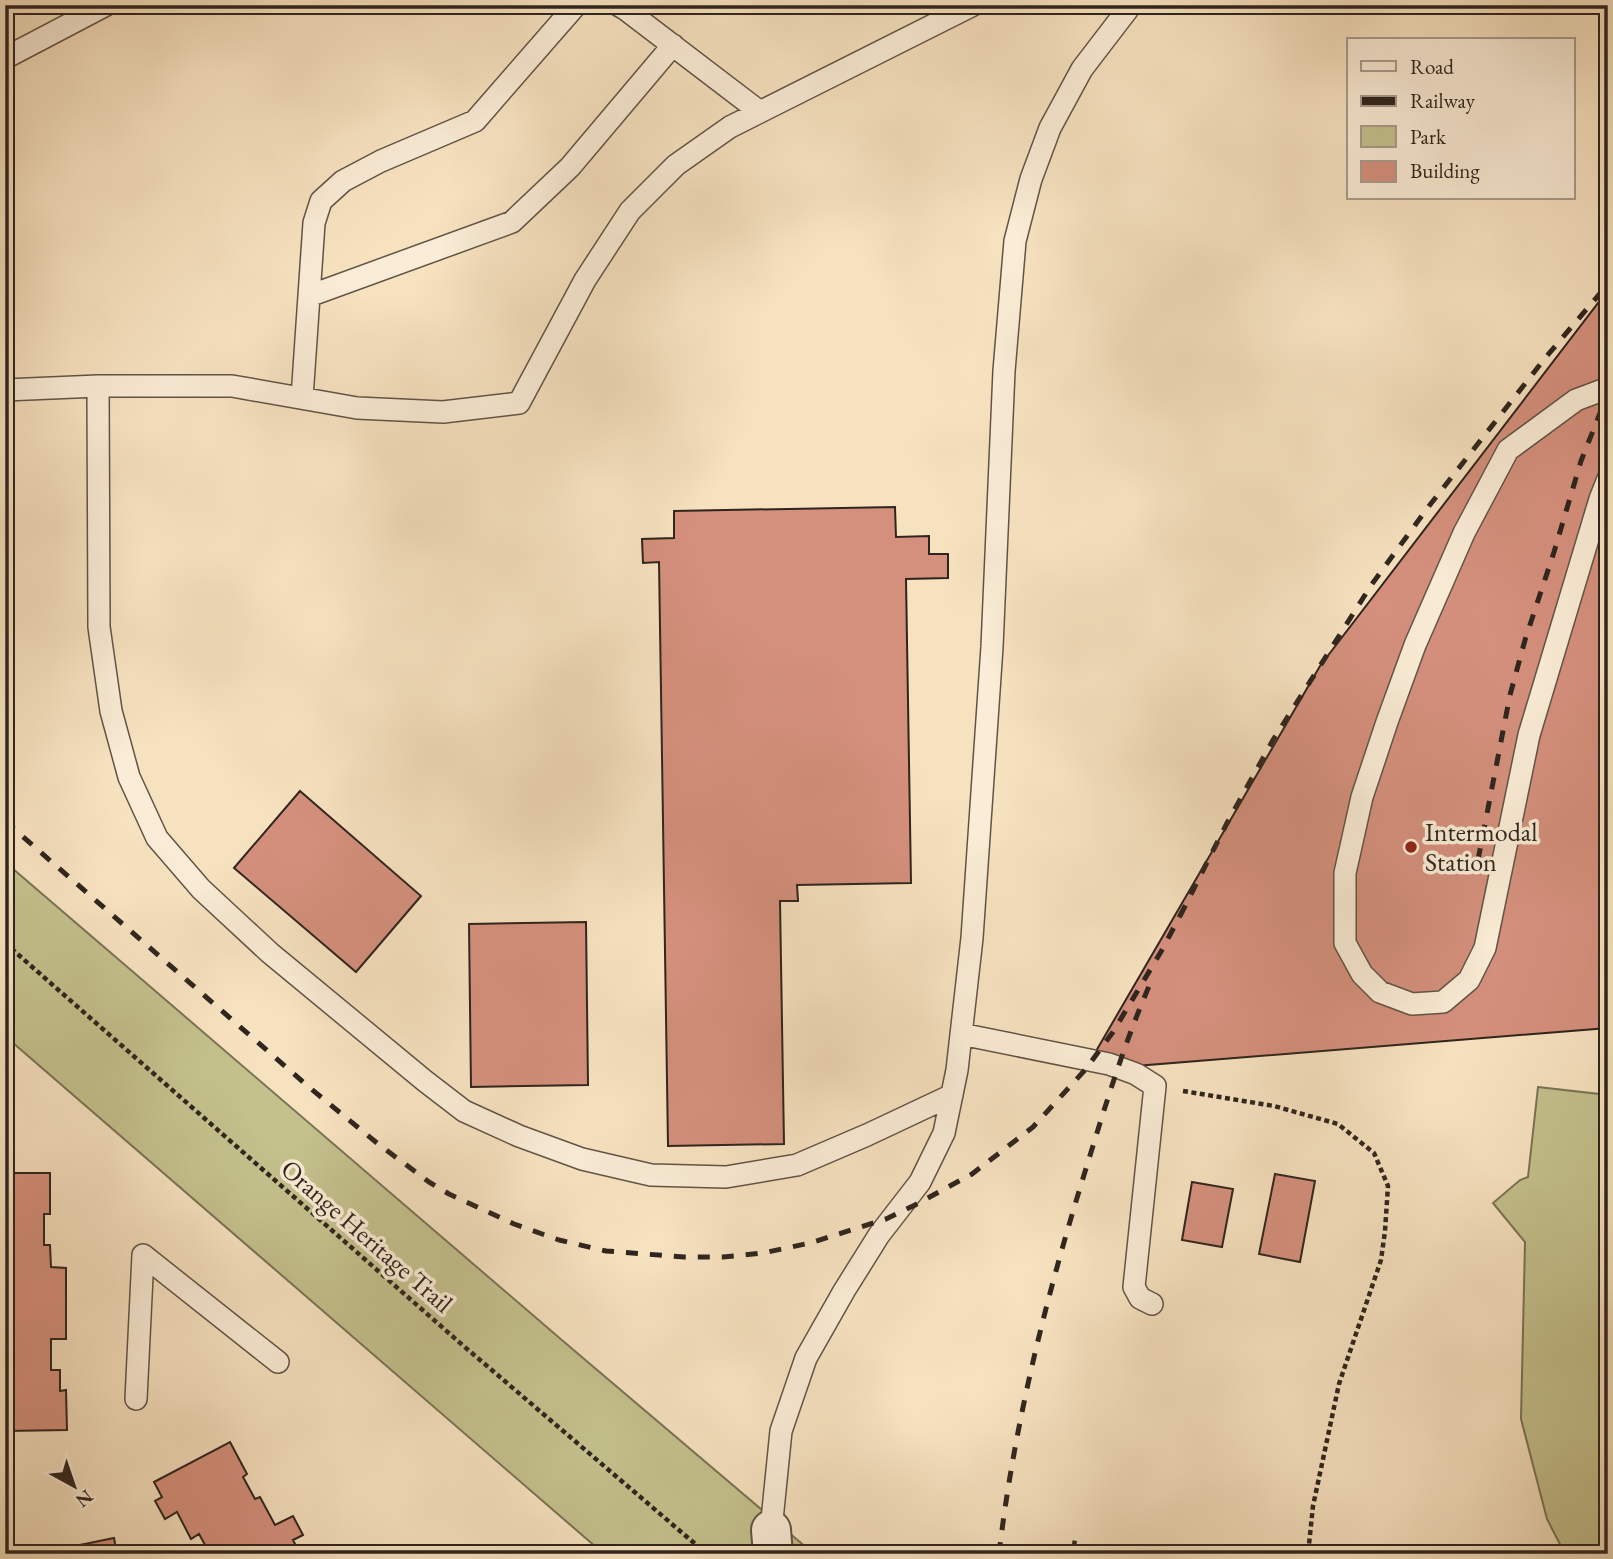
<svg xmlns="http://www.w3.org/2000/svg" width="1613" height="1559" font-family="'EB Garamond',serif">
<rect width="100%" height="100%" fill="#f7e2c0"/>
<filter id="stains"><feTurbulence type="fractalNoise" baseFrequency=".00286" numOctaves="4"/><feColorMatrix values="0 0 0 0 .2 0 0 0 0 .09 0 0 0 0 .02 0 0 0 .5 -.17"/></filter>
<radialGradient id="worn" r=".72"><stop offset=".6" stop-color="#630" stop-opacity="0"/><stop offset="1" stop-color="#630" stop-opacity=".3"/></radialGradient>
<path fill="#c4c18d" stroke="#7a7356" stroke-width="2" d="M5,862L563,1341L814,1554H604L5,1036Z
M1538,1087L1608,1095V1554H1565L1547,1519L1521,1419L1525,1242L1493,1203L1520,1180L1528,1177Z"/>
<path fill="#d5907d" stroke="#2f251e" stroke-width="2" d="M1608,290V1028L1085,1070L1320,666Z
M895,507L896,537L929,536V554H948V578L906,579L911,883L797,885L798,901H780L784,1144L668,1146L659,562L643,563L642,539L674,538V511Z
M300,791L421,896L356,972L234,868Z
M586,922L588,1085L471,1087L469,924Z
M5,1173H50V1214H44V1245H50L51,1267L66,1268V1339H51V1370H60V1391L66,1390L67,1430L5,1431Z
M1275,1174L1315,1181L1300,1262L1259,1254Z
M1192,1182L1233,1189L1222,1247L1182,1240Z
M230,1442L247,1474L243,1477L255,1499L260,1497L275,1525L293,1516L303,1535L293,1540L300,1554H210L199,1534L191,1539L177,1512L165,1519L155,1501L162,1497L154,1482Z
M114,1538L117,1554H36Z"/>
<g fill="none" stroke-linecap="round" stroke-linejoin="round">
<defs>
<path id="lane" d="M618,5L625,9L760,112
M5,58L106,5
M309,296L512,222L570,167L673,45
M98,386L99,627L111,711L129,777L157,838L201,889L270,953L425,1081L464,1111L519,1136L582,1159L651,1175L726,1177L797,1165L867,1135L952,1095
M1608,388L1576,400L1508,450L1464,533L1415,645L1387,722L1362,797L1345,873V943L1362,974L1380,992L1412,1004L1443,1002L1469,980L1485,948L1529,735L1600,499L1608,479
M5,390L98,386H232L357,408L443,412L519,403L585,280L630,211L676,165L730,127L973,5
M302,398L314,223L321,201L343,181L381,161L475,121L576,5
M961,1034L1109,1064L1136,1074L1155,1086L1134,1287L1140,1298L1152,1304
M136,1399L143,1255L278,1362
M771,1530L781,1431L806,1358L844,1291L879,1235L920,1182L944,1133L957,1070L972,938L992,647L1004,371L1015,241L1031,179L1050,128L1082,69L1131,5"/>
<path id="street" d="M771,1530L773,1554"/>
</defs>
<use href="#lane" stroke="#615446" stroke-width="24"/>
<use href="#street" stroke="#615446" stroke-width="42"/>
<path stroke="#2f251e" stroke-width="4.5" stroke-dasharray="5 3.5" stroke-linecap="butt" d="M5,943L459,1342L707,1554
M1183,1091L1274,1106L1338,1124L1374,1153L1388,1186L1385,1231L1381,1260L1339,1384L1313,1506L1308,1554
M1073,1554L1075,1539"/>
<use href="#lane" stroke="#faecd6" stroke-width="21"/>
<use href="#street" stroke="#faecd6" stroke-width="38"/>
<path stroke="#2f251e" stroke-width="5" stroke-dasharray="12 12" stroke-linecap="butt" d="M5,821L310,1088L377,1143L429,1182L449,1194L514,1224L559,1240L606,1251L684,1257H723L763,1253L810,1243L886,1219L915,1205L972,1174L1033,1127L1085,1070L1113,1032L1162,950L1184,908
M1478,860L1510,695L1525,640L1554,552L1581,461L1608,393
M1180,916L1227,823L1273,740L1372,584L1429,506L1546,357L1608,284
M999,1554C1014,1425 1046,1298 1084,1175C1104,1110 1123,1046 1150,984"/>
</g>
<circle fill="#8f2418" stroke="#faecd6" stroke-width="2.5" cx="1411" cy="847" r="7"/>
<g text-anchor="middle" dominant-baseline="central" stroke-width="7" stroke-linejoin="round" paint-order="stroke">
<g font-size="26" fill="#2f251e" stroke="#faecd6" text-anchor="start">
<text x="1425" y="832">Intermodal<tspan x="1425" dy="30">Station</tspan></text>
</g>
<g font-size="26" fill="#2f251e" stroke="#faecd6">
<text transform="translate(367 1236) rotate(41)">Orange Heritage Trail</text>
</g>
</g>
<rect width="1613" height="1559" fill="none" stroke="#f7e2c0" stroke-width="28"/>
<rect x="7" y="7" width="1599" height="1545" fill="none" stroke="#2f251e" stroke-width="3.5"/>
<rect x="14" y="14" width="1585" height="1531" fill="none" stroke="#2f251e" stroke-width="2"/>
<rect x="1347" y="38" width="228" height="161" fill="#faecd6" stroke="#a99c8c" stroke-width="2"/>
<rect x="1361" y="61" width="35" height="10" fill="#faecd6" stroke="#a99c8c" stroke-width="2"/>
<text x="1410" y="74" font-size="21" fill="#2f251e">Road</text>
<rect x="1361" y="96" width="35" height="10" fill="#2f251e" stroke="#a99c8c" stroke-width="2"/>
<text x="1410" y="108" font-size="21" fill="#2f251e">Railway</text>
<rect x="1361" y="126" width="35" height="21" fill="#c4c18d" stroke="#a99c8c" stroke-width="2"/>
<text x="1410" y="144" font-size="21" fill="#2f251e">Park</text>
<rect x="1361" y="161" width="35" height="21" fill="#d5907d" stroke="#a99c8c" stroke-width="2"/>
<text x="1410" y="178" font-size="21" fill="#2f251e">Building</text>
<g transform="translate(74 1486) rotate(140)" stroke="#faecd6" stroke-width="5" paint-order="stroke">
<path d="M0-5L12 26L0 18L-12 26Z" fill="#2f251e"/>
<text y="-10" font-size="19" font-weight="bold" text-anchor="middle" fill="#2f251e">N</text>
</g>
<rect width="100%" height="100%" filter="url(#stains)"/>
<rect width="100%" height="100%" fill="url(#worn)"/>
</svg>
